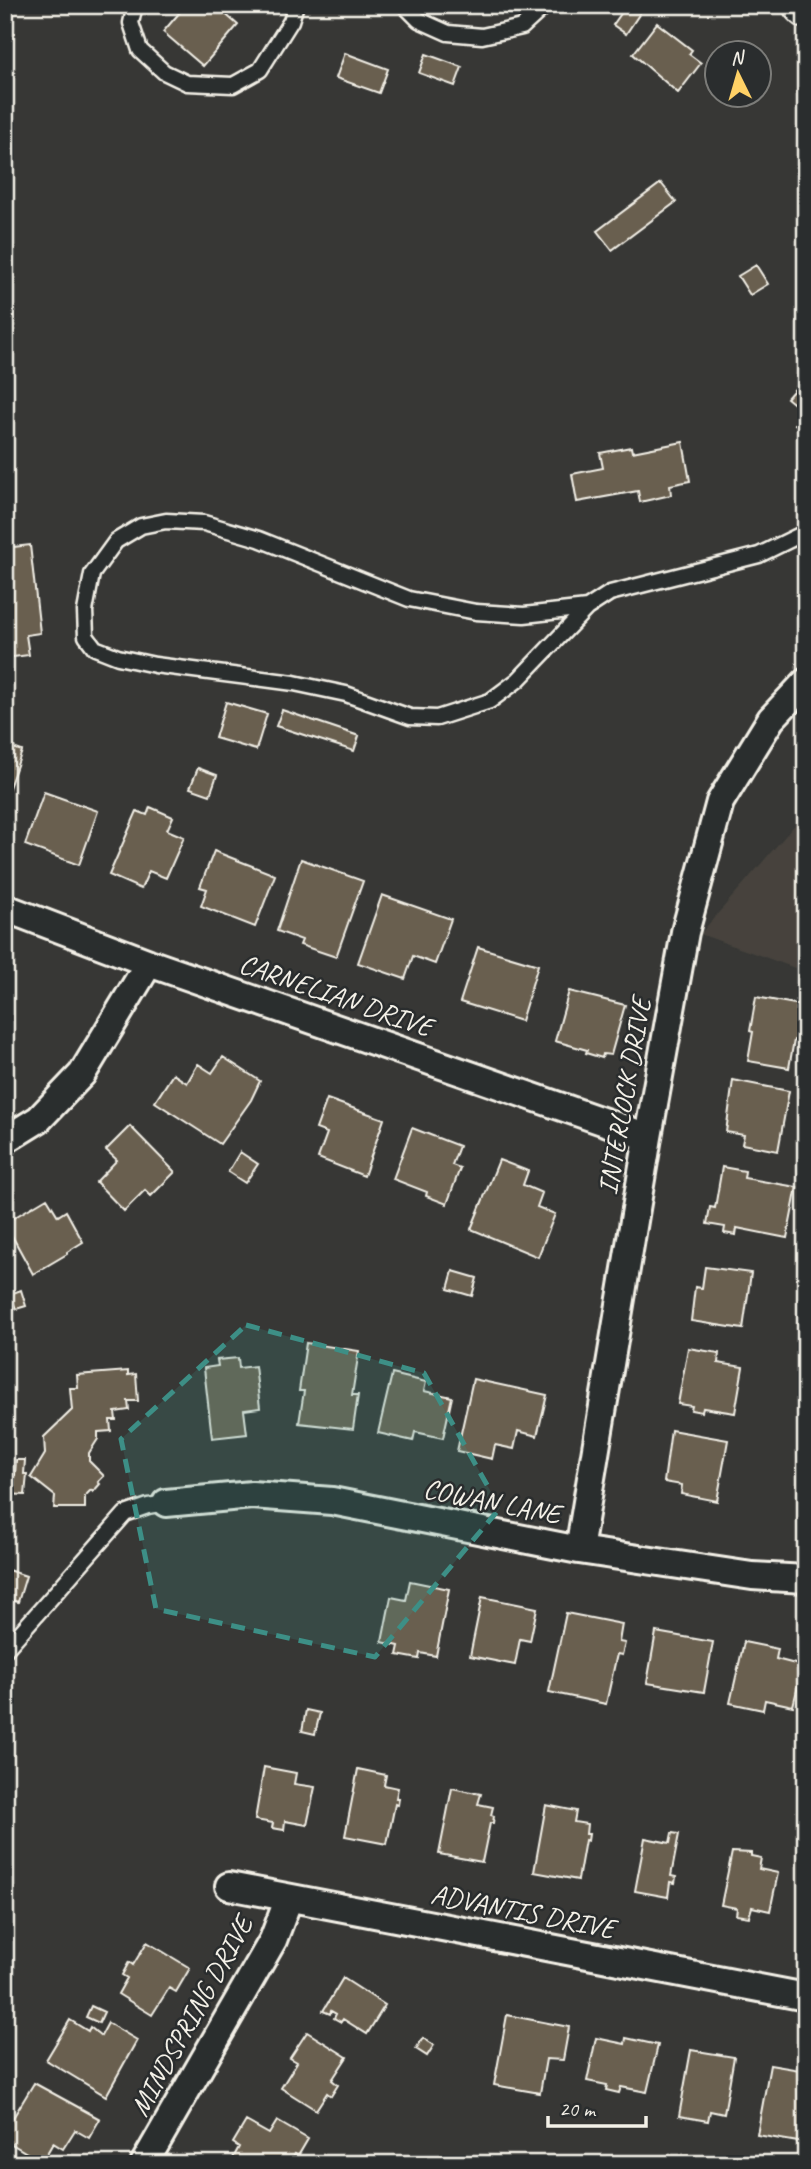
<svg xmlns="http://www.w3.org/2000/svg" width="811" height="2169" font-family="Caveat,sans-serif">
<rect width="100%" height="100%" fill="#373735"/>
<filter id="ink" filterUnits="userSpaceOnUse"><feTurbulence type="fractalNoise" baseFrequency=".0143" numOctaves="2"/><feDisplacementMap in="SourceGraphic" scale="14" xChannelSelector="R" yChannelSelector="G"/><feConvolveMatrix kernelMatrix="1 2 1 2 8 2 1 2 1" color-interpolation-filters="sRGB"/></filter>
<g filter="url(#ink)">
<path fill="#46433d" d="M806,812V972L700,934Z"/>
<path fill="#695f50" stroke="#f4f1e8" stroke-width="2" d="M186,5H215L238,25L203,66L163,32Z
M627,5L640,13L626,34L613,25Z
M657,23L692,50L689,54L701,63L678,93L633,54Z
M345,53L388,69L379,93L336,78Z
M426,54L462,67L455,86L419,73Z
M661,183L676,202L612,250L597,231Z
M756,265L768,284L750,295L738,276Z
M806,376V433L795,424L804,412L787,398Z
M683,442L690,481L670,485L671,495L640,502L638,491L577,502L572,474L603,468L600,453L631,447L632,452Z
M30,545L40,633L26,635L29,655L5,658V548Z
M226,702L267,714L256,750L215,738Z
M282,710L359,736L354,751L276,726Z
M5,745L22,751L5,799Z
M198,768L217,775L210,795L190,788Z
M44,792L98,811L79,865L25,845Z
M150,807L173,817L167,830L184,837L166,878L149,871L141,889L109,875L137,811L147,815Z
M214,851L275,875L255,927L201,906L207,889L200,887Z
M301,859L363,881L336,957L300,945L302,940L277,931Z
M382,895L451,919L435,964L413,956L405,979L358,963Z
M478,947L538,965L521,1021L460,1002Z
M569,991L625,1005L611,1055L603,1054L602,1058L586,1053L587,1050L555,1041Z
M756,997L806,1006L802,1041L794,1040L789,1068L748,1061L753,1032L750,1031Z
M223,1057L260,1081L251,1100L220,1144L155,1102L173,1074L187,1083L198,1064L212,1073Z
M733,1080L789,1091L778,1151L742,1144L744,1135L726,1132Z
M327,1099L384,1119L364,1176L318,1158L327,1133L316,1129Z
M130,1126L175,1172L151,1196L145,1190L124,1211L96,1182L117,1160L106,1150Z
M412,1128L459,1146L452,1165L460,1168L447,1204L426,1196L427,1192L393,1179Z
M240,1152L258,1164L245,1183L228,1172Z
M499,1160L528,1171L523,1185L542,1193L537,1207L555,1214L538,1257L471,1229Z
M722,1167L745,1171L744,1178L797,1187L787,1238L737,1228L736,1235L724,1233L725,1227L707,1224L710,1207L715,1208Z
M47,1198L58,1216L66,1211L83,1242L67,1252V1254L33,1274L5,1223Z
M705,1267L751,1273L743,1329L691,1321L695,1287L702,1288Z
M453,1271L477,1278L472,1296L448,1289Z
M21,1290L26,1306L16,1309L10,1294Z
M306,1343L359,1351L352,1395H358L353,1429L299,1423L304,1391H299Z
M688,1348L719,1353L718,1363L743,1367L735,1413L703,1408L702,1412L691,1410L692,1406L678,1404Z
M238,1358L239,1368L255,1366L260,1408L244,1410L247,1434L212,1438L204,1368L218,1366L217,1360Z
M128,1371V1375L136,1374L138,1401H128L129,1410L115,1412L116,1420H110L111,1431L98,1432V1439L89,1453V1461L104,1476L98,1482L100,1484L93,1492L91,1490L85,1496V1508H54L55,1496L31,1477L45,1454L44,1437L72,1410L70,1388H78L77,1375Z
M392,1374L426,1382L424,1391L452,1397L443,1438L415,1432L413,1441L378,1433Z
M473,1379L547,1395L537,1436L518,1431L514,1449L495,1445L492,1459L457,1451Z
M671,1430L728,1440L717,1501L681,1494L682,1485L664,1482Z
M16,1460H25L24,1474H27L25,1495L5,1494V1475H15Z
M5,1569L26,1576L18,1602L5,1598Z
M410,1581L449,1589L436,1656L420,1653L419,1659L397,1655L399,1646L382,1642L391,1597L406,1600Z
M482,1597L537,1608L530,1641L520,1639L515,1665L470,1656Z
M566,1613L622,1624L619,1642L625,1643L622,1655L617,1654L606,1704L549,1692Z
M656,1632L713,1642L704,1692L647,1683Z
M744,1642L778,1649L776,1659L803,1666L793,1706L765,1700L763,1710L730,1703Z
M306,1710L320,1713L315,1734L302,1731Z
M264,1767L296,1773L294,1784L315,1787L307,1825L285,1821L284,1830L272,1828L273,1823L255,1820Z
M358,1769L386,1775L384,1785L398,1788L396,1798H399L398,1805L395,1804L387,1844L345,1836Z
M452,1788L481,1794L478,1804L493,1807L491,1815L494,1816L493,1823H490L482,1862L439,1854Z
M546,1805L576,1811L574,1822L587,1824L586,1834H589L588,1841L585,1840L578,1880L534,1872Z
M672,1833L679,1834L671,1876L676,1877L675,1883L670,1882L668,1897L635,1891L645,1838L670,1843Z
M732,1852L751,1853V1856L761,1858L759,1869L778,1873L770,1911L752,1907L749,1917L736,1915L737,1908L721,1905Z
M147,1942L190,1968L176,1992L169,1988L152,2015L118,1994L127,1978L122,1975L129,1962L133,1965Z
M343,1978L385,2005L367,2034L343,2019L341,2022L334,2018L336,2014L331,2011L330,2014L323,2011Z
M91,2006L104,2012L99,2023L86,2017Z
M507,2015L569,2027L563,2060L546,2059L540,2093L494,2085Z
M70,2020L88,2031L90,2027L101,2036L108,2023L137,2040L106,2096L46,2060Z
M307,2032L347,2057L332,2080L338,2085L331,2096L327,2093L316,2110L281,2088L297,2062L290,2058Z
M423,2038L434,2045L427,2056L416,2049Z
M596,2038L625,2044L626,2038L658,2045L647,2092L621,2087L619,2093L606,2090L607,2085L587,2081Z
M691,2050L734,2057L724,2114L710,2111L708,2121L679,2116Z
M770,2065L806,2071L804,2143L757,2135Z
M34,2083L100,2119L89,2138L75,2130L63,2149L53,2143L42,2162L5,2140V2131Z
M246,2121L269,2134L277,2121L308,2139L298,2156L295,2154L289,2164H237L232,2160L239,2147L233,2143Z"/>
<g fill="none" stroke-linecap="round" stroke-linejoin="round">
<defs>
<path id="lane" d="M135,5L131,23L140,50L164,72L187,83L233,85L260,70L291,21L296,5
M404,5L419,20L448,33L482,36L522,27L546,5
M587,608L524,615L476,612L409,599L259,539L204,523L166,521L141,526L116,541L92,574L85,611L86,636L95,648L118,657L155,665L294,683L346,694L410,717L437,718L490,701L518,680L587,608L610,593L759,555L806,532
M5,1650L125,1514L148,1506L166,1503"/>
<path id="street" d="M5,908L149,963L648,1137
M5,1140L39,1119L82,1074L149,963
M166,1503L252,1495L332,1501L579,1550L752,1576L806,1579
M579,1550L648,1137L685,932L720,802L771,719L806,682
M229,1886L806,1997
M144,2164L273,1940L289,1898"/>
<path id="secondary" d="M802,5L806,9"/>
</defs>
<use href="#lane" stroke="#f4f1e8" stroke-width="19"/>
<use href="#street" stroke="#f4f1e8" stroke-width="32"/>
<use href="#secondary" stroke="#f4f1e8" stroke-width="42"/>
<use href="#lane" stroke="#2a2d2e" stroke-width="14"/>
<use href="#street" stroke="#2a2d2e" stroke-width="26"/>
<use href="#secondary" stroke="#2a2d2e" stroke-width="37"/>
</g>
</g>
<path fill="#3d8f86" fill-opacity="0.2" stroke="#3d8f86" stroke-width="5" stroke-dasharray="14 9" stroke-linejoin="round" d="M246,1325L424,1373L500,1508L375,1657L156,1609L121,1439Z"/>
<g text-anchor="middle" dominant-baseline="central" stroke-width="5" stroke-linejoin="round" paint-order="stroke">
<g font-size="28" fill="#f4f1e8" stroke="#2a2d2e">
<text transform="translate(336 995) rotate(19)">CARNELIAN DRIVE</text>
<text transform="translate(624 1096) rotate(-80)">INTERLOCK DRIVE</text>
<text transform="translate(492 1501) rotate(11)">COWAN LANE</text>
<text transform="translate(523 1911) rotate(11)">ADVANTIS DRIVE</text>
<text transform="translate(191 2016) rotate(-61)">MINDSPRING DRIVE</text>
</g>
</g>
<rect width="811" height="2169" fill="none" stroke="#2a2d2e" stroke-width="28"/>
<rect x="14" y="14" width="783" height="2141" fill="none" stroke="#f4f1e8" stroke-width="2.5" filter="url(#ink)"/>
<g transform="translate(738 74) rotate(355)"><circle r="33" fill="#2a2d2e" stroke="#7b7b78" stroke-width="2"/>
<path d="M0-5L12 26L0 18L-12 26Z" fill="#ffd166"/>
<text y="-10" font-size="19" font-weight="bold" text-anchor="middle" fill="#f4f1e8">N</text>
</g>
<path d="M548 2116v10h98v-10" fill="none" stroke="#f4f1e8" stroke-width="3.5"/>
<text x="559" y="2116" font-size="21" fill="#f4f1e8" stroke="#2a2d2e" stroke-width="5" paint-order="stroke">20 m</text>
</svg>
